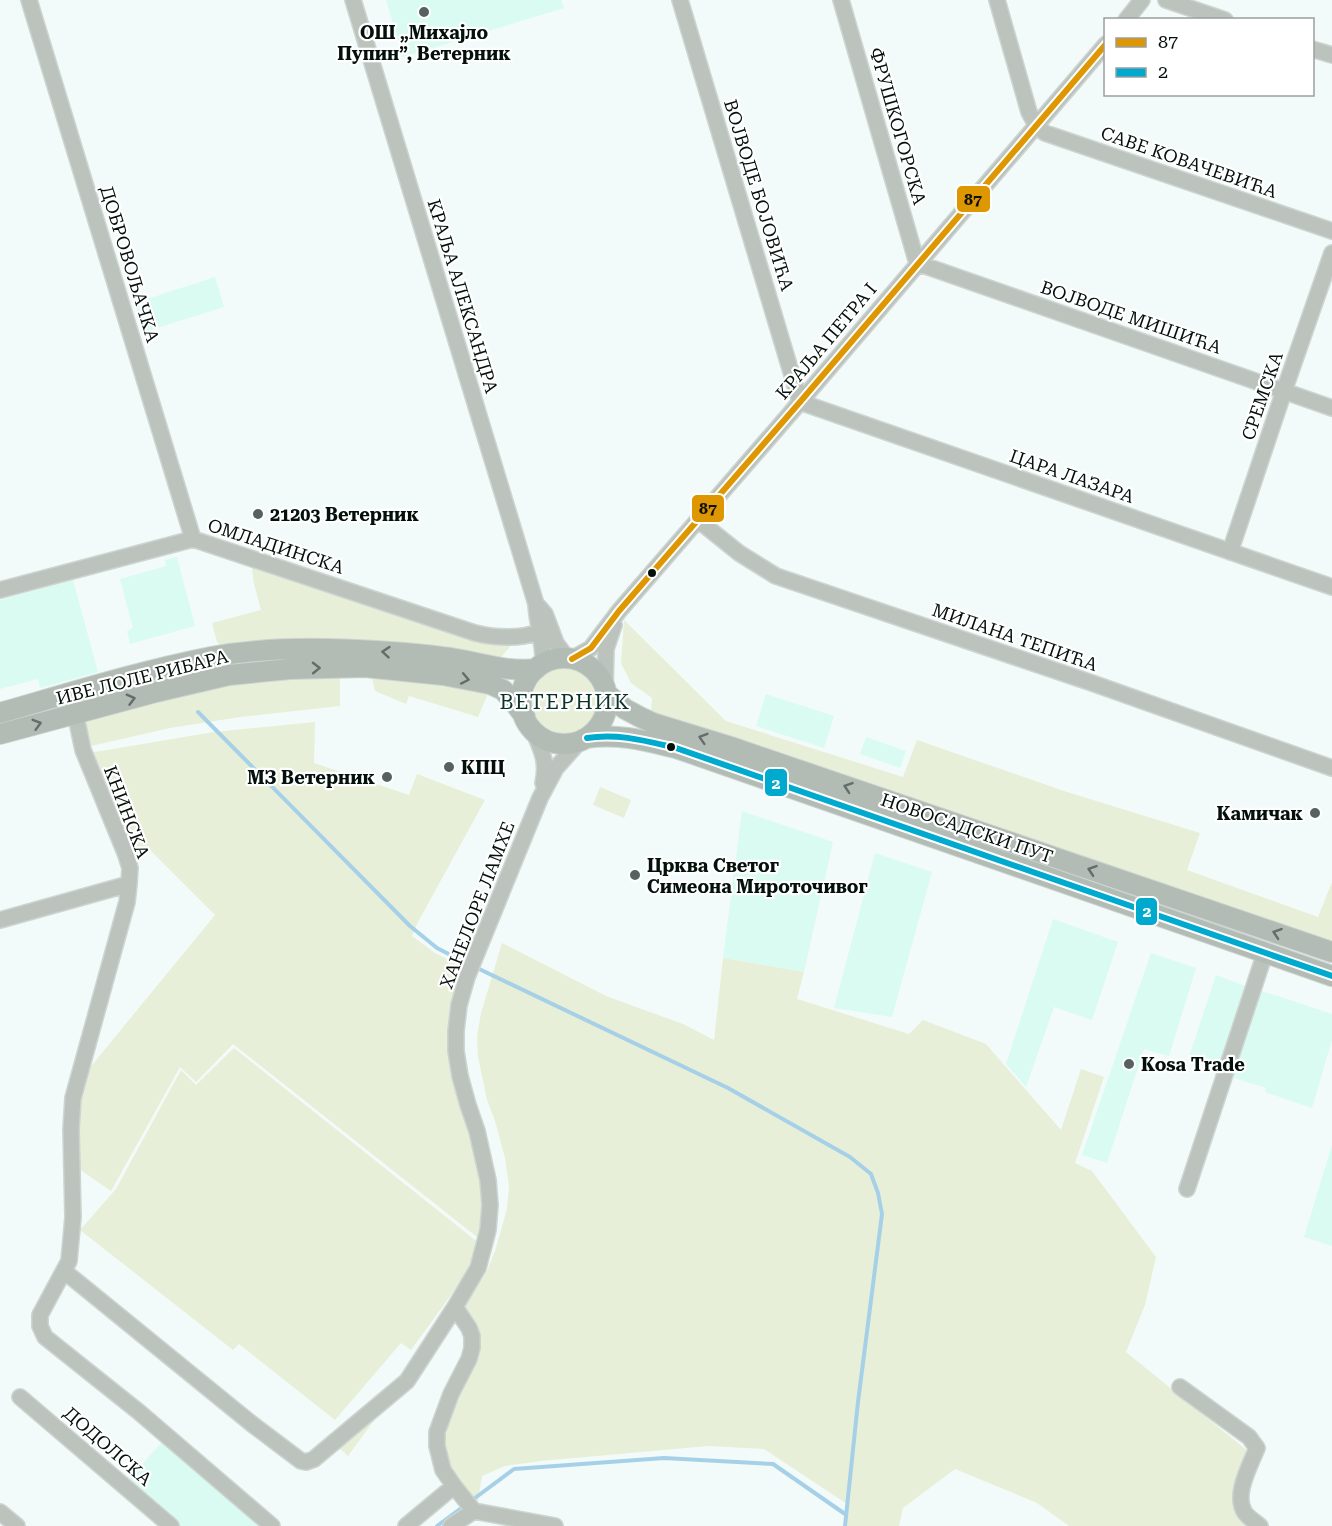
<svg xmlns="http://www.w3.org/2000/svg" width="1332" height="1526" font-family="'Roboto Serif',serif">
<rect width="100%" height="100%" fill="#f2fbf9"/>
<path fill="#dafbf1" d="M386,0H561L564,8L403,57Z
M215,277L224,307L144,332L135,303Z
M177,557L195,626L130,644L127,631L133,628L120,579L166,566L165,560Z
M73,580L98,672L40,688L38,679L0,689V600Z
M766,694L834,716L824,748L756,726Z
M866,737L906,751L900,768L860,754Z
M742,811L833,842L804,972L723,958Z
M875,853L932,872L892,1017L834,1008Z
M1053,919L1118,942L1092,1020L1054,1007L1026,1087L1006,1064Z
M1151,953L1196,968L1169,1056L1144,1049L1107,1163L1082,1155Z
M1216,975L1248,987L1220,1068L1189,1057Z
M1259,990L1332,1014V1040L1312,1108L1265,1092L1266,1088L1230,1077Z
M1332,1145V1246L1304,1237Z
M162,1442L258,1526H179L127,1481Z"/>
<path fill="#e8efd8" d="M251,561L514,642L497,662L223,647L217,642L212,623L261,610L254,584Z
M624,620L726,721L903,777L917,740L1064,791L1200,833L1187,870L1318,917L1332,882V944L651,712L652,698L631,683L621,663Z
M532 701a33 33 0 1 1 66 0a33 33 0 1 1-66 0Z
M340,673V706L240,717L170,728L87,747L80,718L219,683Z
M371,673L489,691L478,717L409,696L406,704L375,691Z
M315,722L314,763L409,795L417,774L485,800L417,924L412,936L435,953L464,968L452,1024L486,1203L482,1241L233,1044L196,1082L180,1067L111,1191L76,1167L78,1116L83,1076L215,915L149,849L134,857L89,753L214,732Z
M600,787L631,800L624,818L593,805Z
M502,943L606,996L683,1024L714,1040L723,958L804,972L797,999L909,1034L923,1020L986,1044L1061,1130L1081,1069L1104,1077L1075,1163L1092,1171L1156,1257L1145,1305L1126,1352L1249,1452L1234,1489L1237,1518L1246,1526H1069L1037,1503L955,1469L903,1508L899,1526H844L847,1504L764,1449L708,1446L541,1461L505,1466L482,1476L478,1501C438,1467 437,1438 460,1393C465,1383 473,1371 476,1360C478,1351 466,1317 465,1305L486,1273L495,1251L507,1209L509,1186L505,1158L495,1121L487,1100L478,1057L477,1036L481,1013Z
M234,1048L485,1248L411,1350L401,1343L335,1420L239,1344L233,1350L80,1230L116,1189L181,1070L196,1085Z
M390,1399L348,1456L337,1446Z"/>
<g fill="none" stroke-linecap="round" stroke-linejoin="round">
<path stroke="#a6d0e8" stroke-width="4" d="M198,712L410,926L437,948L468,964
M475,967L728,1088L850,1157L871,1174L878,1193L882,1214L858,1402L845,1526
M475,1498L514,1469L664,1458L773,1464L845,1514
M437,1526L460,1509"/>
<defs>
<path id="minor" d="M29,0L193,539
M353,0L536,604C537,625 544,643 543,664
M680,0L800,402
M841,0L917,263L1332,408
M997,0L1029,112L1036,125L1045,133L1332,231
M1166,0L1225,20
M1126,20L1142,0
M1312,49L1332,55
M800,402L1332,587
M698,520L739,553L776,576L1092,683L1332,768
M1230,552L1284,391L1332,253
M0,590L193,539L475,633C496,638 519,639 539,632
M538,606L545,614L556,643L567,658
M572,659L591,648L619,611L800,402L1106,44
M605,686L606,649L614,625
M533,730C541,749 548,761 543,783
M129,884L127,902L73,1098L71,1129L73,1217L69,1261L40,1315V1326L45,1337L139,1412L272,1526
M0,920L129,884L130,868L126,855L83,750L71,693
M1187,1189L1265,953
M64,1271L252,1424L301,1461L306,1462L314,1459L407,1381L455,1307L478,1268L488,1230L490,1205L488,1180L477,1131L468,1105L460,1076L456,1051V1031L459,1005L467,977L540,798L556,768L580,741
M455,1307L469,1328L472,1336V1348L469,1359L451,1394L437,1432V1446L443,1470L454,1486L474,1511L555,1526
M1180,1387L1249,1437L1257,1448C1250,1466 1233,1495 1245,1513C1249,1518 1255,1522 1260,1526
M20,1397L171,1526
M0,1512L17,1526
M406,1526L454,1486
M451,1526L474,1511"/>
<path id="major" d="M521 701a43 43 0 1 1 86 0a43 43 0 1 1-86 0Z
M607,694L625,709L640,717L653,723L731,747L1332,952
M0,713C70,693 140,671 211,657C249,650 290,648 329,649C366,650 405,652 442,657C474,660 504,673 536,669
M0,734L156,692L229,675L290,669L365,667L443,675L490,684L503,690L513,701L525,717
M587,738C618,733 646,741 676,748L1332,976"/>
</defs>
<use href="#minor" stroke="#cdd5d2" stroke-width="18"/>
<use href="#major" stroke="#cdd5d2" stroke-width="22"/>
<use href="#minor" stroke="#bcc3bd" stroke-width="15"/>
<use href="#major" stroke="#b2bbb4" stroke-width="20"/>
<defs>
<path id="bus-1" d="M572,659L591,648L619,611L800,402L1106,44"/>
<path id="bus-2" d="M587,738C618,733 646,741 676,748L1332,976"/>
</defs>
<use href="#bus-1" stroke="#fff" stroke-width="10"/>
<use href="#bus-2" stroke="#fff" stroke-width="10"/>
<use href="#bus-1" stroke="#df9701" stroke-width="6"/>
<use href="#bus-2" stroke="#00a9ce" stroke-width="6"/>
</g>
<defs><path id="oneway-chevron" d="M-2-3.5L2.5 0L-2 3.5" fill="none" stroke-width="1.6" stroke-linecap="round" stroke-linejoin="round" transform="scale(1.5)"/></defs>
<g stroke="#636e68">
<use href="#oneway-chevron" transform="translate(386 652) rotate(-175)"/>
<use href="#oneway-chevron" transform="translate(316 668) rotate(-1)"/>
<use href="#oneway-chevron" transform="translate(465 679) rotate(11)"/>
<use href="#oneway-chevron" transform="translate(131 699) rotate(-15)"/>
<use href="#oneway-chevron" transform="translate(37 724) rotate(-16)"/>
<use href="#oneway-chevron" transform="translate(703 738) rotate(-163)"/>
<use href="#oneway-chevron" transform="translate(848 787) rotate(-161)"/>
<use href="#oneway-chevron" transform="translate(1092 870) rotate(-161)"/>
<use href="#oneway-chevron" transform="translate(1277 933) rotate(-161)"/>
</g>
<g fill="#57625f" stroke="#fff" stroke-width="2">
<circle cx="424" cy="12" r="6"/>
<circle cx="258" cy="514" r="6"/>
<circle cx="449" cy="767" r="6"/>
<circle cx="387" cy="777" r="6"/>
<circle cx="1315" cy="813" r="6"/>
<circle cx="635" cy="875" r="6"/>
<circle cx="1129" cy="1064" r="6"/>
</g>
<g fill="#03100c" stroke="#fff" stroke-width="2">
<circle cx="652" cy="573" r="5"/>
<circle cx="671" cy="747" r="5"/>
</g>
<g text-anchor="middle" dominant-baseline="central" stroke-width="4.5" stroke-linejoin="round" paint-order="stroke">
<g font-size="18" font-weight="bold" fill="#03100c" stroke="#fff" text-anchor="start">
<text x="424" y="32" text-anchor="middle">ОШ „Михајло<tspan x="424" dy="21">Пупин”, Ветерник</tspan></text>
<text x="270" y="514">21203 Ветерник</text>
<text x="461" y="767">КПЦ</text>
<text x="375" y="777" text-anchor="end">МЗ Ветерник</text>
<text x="1303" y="813" text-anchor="end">Камичак</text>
<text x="647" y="865">Црква Светог<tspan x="647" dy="21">Симеона Мироточивог</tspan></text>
<text x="1141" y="1064">Kosa Trade</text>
</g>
<g font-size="18" fill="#03100c" stroke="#fff">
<text transform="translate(898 126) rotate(74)">ФРУШКОГОРСКА</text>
<text transform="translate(1189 162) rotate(19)">САВЕ КОВАЧЕВИЋА</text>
<text transform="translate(759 195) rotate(73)">ВОЈВОДЕ БОЈОВИЋА</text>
<text transform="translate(130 264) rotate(73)">ДОБРОВОЉАЧКА</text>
<text transform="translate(463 296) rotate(73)">КРАЉА АЛЕКСАНДРА</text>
<text transform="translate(1131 317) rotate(19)">ВОЈВОДЕ МИШИЋА</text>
<text transform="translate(826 341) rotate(-50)">КРАЉА ПЕТРА I</text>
<text transform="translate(1262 396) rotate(-71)">СРЕМСКА</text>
<text transform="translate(1072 476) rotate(19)">ЦАРА ЛАЗАРА</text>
<text transform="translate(276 546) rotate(18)">ОМЛАДИНСКА</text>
<text transform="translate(1015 637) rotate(19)">МИЛАНА ТЕПИЋА</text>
<text transform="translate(142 677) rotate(-14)">ИВЕ ЛОЛЕ РИБАРА</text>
<text transform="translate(127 812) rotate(69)">КНИНСКА</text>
<text transform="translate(967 828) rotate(19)">НОВОСАДСКИ ПУТ</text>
<text transform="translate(477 905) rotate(-69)">ХАНЕЛОРЕ ЛАМХЕ</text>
<text transform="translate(108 1446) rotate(41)">ДОДОЛСКА</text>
</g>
<g font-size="21" letter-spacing="1.5" fill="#0b332a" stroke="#fff">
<text x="565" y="702">ВЕТЕРНИК</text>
</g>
</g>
<g stroke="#fff" stroke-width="2">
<rect x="956" y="185" width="35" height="28" rx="6" fill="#df9701"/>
<rect x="691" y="494" width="34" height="29" rx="6" fill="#df9701"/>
<rect x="764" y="768" width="24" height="29" rx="6" fill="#00a9ce"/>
<rect x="1135" y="897" width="23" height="29" rx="6" fill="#00a9ce"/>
</g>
<g font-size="16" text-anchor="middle" font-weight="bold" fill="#fff">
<text x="776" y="789">2</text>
<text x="1147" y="917">2</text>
</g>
<g font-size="16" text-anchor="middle" font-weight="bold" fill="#111">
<text x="973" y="205">87</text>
<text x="708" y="514">87</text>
</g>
<rect x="1104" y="18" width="210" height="78" fill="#ffffff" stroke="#9a9f9e" stroke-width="1.5"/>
<rect x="1116" y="38" width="30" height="9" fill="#df9701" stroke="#9a9f9e" stroke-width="1.5"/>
<text x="1158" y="48" font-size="18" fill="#03100c">87</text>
<rect x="1116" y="68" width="30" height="9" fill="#00a9ce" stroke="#9a9f9e" stroke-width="1.5"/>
<text x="1158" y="78" font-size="18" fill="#03100c">2</text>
</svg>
